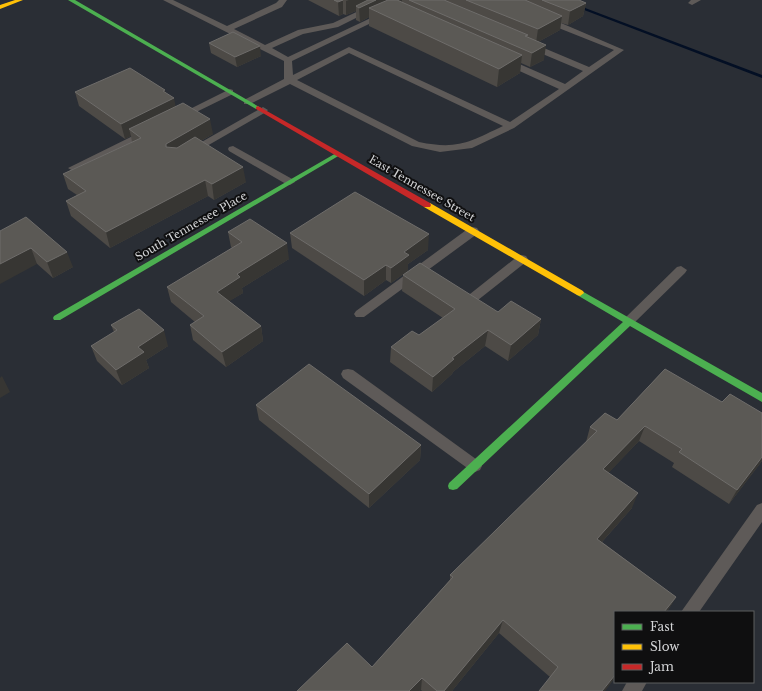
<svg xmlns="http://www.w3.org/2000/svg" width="762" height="691" font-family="'Libre Baskerville',serif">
<rect width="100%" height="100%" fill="#262728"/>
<path fill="#2a2e35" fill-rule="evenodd" d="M0,0H762V691H0ZM615,612H753V682H615Z"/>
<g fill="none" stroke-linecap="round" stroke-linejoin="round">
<path fill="#030f24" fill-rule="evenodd" d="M558,0H564L762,75V78Z"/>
<path fill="#5e5a58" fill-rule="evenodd" d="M163,0H173L227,26L276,3L279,0H287L282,7L234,29L265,45L298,30L333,23L382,0H392L338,27L303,34L272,48L288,57L409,0H419L292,61L293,75L349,47L510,122L559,89L502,63V59H508L565,84L583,71L526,47V43H532L589,67L614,50L541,21V17H547L624,50L514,128L472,148L440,152L412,146L290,84L250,104H244V100L284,79V61ZM349,53L503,126C469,142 458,150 419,142L297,80Z
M691,0H701L692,5L688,3Z
M230,89L233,90V94L182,119H176L174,117Z
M263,107L268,110L266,112L193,154L189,155L184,152Z
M147,129L152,132L150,134L77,170L73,171L68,168Z
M233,146L294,180L295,182L290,185L286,184L229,151L228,149L229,147Z
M473,227L477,228L479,231L477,234L364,317H356L354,314L356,311L469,228Z
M522,255L526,256L528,259L526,262L478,300H470L468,297L470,294L518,256Z
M681,266L687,270L685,273L633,324H625L623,321L625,318L677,267Z
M348,369L353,370L480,462L482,466L480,470L475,472L470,470L343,378L341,374L343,370Z
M762,503V522L699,612H681L757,505Z
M627,682H647L642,691H622Z"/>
<path fill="#4caf50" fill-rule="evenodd" d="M68,0H75L261,108L256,109Z
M338,152L340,153V155L60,320H54L53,318L54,316Z
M580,290L762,393V402L630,326L457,489L453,490L449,489L448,486L449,483L623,322L577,295L576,293Z"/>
<path fill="#ffc107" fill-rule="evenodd" d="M15,0H23L0,9V5Z
M424,203H430L583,291L584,293L580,296L577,295L424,207Z"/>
<path fill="#c62828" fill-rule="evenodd" d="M258,106L430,203L431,205L430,207H424L256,109V107Z"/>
</g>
<path fill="#4d4a46" d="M308,0H579L586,3L583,16L568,25L561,23L560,30L538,42L544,60L530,67L521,63L520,73L497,87L369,26V17L360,22L356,20V11L346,15L343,14L339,16Z
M209,43L261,56L237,67L211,53Z
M75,92L166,93L176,107L213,134L201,141L246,182L214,200L208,196L110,248L71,216L66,201L77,195L68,189L63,174L132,142L131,136L125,139L79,106Z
M0,231L73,267L53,278Z
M228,232L289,259L242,288L243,293L229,301L261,326L263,341L226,367L193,340L190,325L195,322L171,302L167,287L232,248L231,247Z
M290,233L428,250L408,264V271L391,283L386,280L364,296L292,248Z
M403,275L498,312L541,319L538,335L508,361L485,346L453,372L452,374L432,392L390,362L391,347L419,335L443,318L402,291Z
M111,325L168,346L146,360L149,368L122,385L97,361L91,346L114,332Z
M665,369L762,461L729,504L672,467L674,463L639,441L608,473L632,508L602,542L676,597L668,610L550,677L499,633L452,691H422L421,690L419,691H297L372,667L450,580V575L586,442L590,427L617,420Z
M256,405L421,445L420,460L369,508L259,420Z"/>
<path fill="#373633" d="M343,0V14L339,16L338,2Z
M349,0H402V2L379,13L369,8V17L360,22L359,8L356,6V11L346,15V1Z
M586,3L583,16L568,25L570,11Z
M562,16L560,30L536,43L538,29Z
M546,45L544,60L530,67L532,53Z
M260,46L261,56L237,67L235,57Z
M522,55L520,73L497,87L499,69Z
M165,90L167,101L174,98L177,113L129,129L131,136L125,139L121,124L163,91Z
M210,119L213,134L169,159L166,144Z
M243,167L246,182L214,200L212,184Z
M205,180L208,196L110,248L106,232Z
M429,234L428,250L408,264V271L391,283V268L404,252Z
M287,243L289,259L242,288L243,293L220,307L217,292L237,274Z
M31,248L37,264L0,284V264Z
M67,252L73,267L53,278L47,262Z
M386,265V280L364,296V280Z
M541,319L538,335L508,361L511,345Z
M261,326L263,341L226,367L222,352Z
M164,330L168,346L146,360L149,368L122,385L116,370L138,347Z
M488,330L485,346L453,372L452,374L432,392L433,377L452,358Z
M2,376L10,392L0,398V378Z
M645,426L639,441L598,484L603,469Z
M421,445L420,460L369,508V494Z
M762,457V461L729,504L737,490Z
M638,493L632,508L592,553L597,539Z
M676,597L667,612H664Z
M503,620L499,633L452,691H444Z
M615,675V678L605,691H602Z
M422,678L421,690L419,691H409Z"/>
<path fill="#5b5955" stroke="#6e6c6a" d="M334,0H343L338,2Z
M368,0H376L359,8L356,6Z
M388,0H397L522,55L499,69L369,8Z
M409,0H444L528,35L525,36L546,45L532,53Z
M466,0H525L562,16L538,29Z
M542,0H579L586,3L570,11Z
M233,32L260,46L235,57L209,43Z
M130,68L165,90L163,91L174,98L121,124L75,92Z
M183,103L210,119L166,144V147L177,148L195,137L243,167L212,184L205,180L106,232L66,201L86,191L63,174L141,138L129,129Z
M355,192L429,234L404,252L409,255L391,268L386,265L364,280L290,233Z
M26,217L67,252L47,262L31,248L0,264V231Z
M250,219L287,243L237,274L240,277L217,292L261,326L222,352L190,325L204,316L167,287L242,242L228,232Z
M420,263L498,312L511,301L541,319L511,345L488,330L452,358L454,359L433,377L391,347L412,331L419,335L455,309L403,275Z
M139,309L164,330L138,347L144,352L116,370L91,346L117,330L111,325Z
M309,364L421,445L369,494L256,405Z
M665,369L722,402L730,394L762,413V457L737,490L679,452L682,449L645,426L603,469L638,493L597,539L676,597L664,612H615V675L602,691H539L558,667L503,620L444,691H437L422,678L409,691H297L347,643L372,667L453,577L450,575L597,431L590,427L605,413L617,420Z"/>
<g text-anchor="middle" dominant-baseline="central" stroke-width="4" stroke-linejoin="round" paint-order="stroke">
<g font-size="11" fill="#d3d4d6" stroke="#0f0f10">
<text transform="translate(422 188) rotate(30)">East Tennessee Street</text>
<text transform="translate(191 226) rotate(-30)">South Tennessee Place</text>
</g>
</g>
<rect x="614" y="611" width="140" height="72" fill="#0f0f10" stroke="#5d5e5f"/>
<rect x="622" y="624" width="20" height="6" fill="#4caf50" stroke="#5d5e5f"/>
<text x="650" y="631" font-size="12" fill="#d3d4d6">Fast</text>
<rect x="622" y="644" width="20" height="6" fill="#ffc107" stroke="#5d5e5f"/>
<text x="650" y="651" font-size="12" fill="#d3d4d6">Slow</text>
<rect x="622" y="664" width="20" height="6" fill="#c62828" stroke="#5d5e5f"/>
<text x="650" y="671" font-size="12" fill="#d3d4d6">Jam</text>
</svg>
